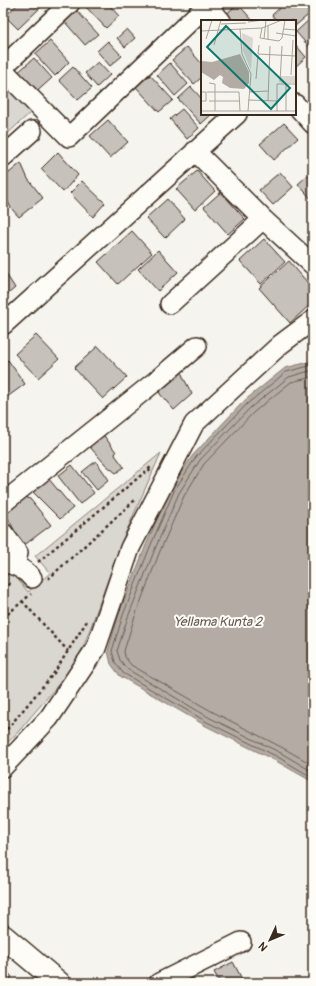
<svg xmlns="http://www.w3.org/2000/svg" width="316" height="986" font-family="Pangolin,sans-serif">
<rect width="100%" height="100%" fill="#f5f4ee"/>
<filter id="ink" filterUnits="userSpaceOnUse"><feTurbulence type="fractalNoise" baseFrequency=".025" numOctaves="2"/><feDisplacementMap in="SourceGraphic" scale="8" xChannelSelector="R" yChannelSelector="G"/><feConvolveMatrix kernelMatrix="1 2 1 2 8 2 1 2 1" color-interpolation-filters="sRGB"/></filter>
<g filter="url(#ink)">
<path fill="#dad6d0" stroke="#8a8077" d="M3,80L32,111L3,138Z
M161,453L122,541L85,643L74,666L18,732L3,747V578L11,571L28,592L50,573L35,556Z"/>
<path fill="#b4aca4" stroke="#84786e" d="M313,361V782L276,761L206,726L120,676L111,664L108,651L119,614L146,545L170,489L193,455L244,401L285,368Z"/>
<g fill="none" stroke-linecap="round" stroke-linejoin="round">
<path stroke="#6b5e54" stroke-width="1" d="M313,365L286,372L247,404L196,457L174,491L150,547L123,615L112,651L115,662L123,673L207,722L278,757L313,778
M313,370L289,377L250,408L200,460L179,493L155,549L128,617L117,651L120,660L127,669L210,718L281,753L313,772
M313,377L291,382L254,412L204,464L184,496L160,551L134,619L124,651L125,657L131,665L213,712L283,748L313,765"/>
</g>
<path fill="#c7c1bb" stroke="#3b2a1e" d="M19,3H38L41,7L18,29L5,16Z
M86,3H107L119,16L106,28L84,5Z
M285,3H306L313,11L295,26V21H277L272,15Z
M238,4L253,21H232L226,14Z
M76,10L98,34L85,45L64,21Z
M313,16V48L311,49L296,32Z
M127,29L135,38L125,47L117,38Z
M50,41L69,62L55,76L35,54Z
M108,41L122,56L110,66L97,51Z
M295,44L306,57L295,67Z
M187,47L202,64V77L194,84L172,60Z
M34,58L52,78L33,95L15,75Z
M98,62L110,75L97,87L85,73Z
M170,63L188,84L175,96L157,75Z
M73,67L92,88L78,100L59,80Z
M150,75L173,100L159,112L136,87Z
M191,87L202,99V114H212L201,124L178,99Z
M182,109L199,128L187,139L170,119Z
M108,120L128,142L110,158L90,136Z
M284,123L298,138L274,160L260,144Z
M58,152L78,175L63,192L41,169Z
M21,163L28,179L43,198L19,217L11,208L3,192V178Z
M197,171L215,191L195,210L176,189Z
M280,172L293,187L273,205L259,190Z
M308,175L313,181V201L298,184Z
M82,181L105,203L93,217L70,193Z
M221,192L245,219L228,234L204,207Z
M167,199L185,219L165,238L146,218Z
M132,231L152,253L118,284L98,262Z
M264,239L285,262L261,284L240,261Z
M158,250L178,272L158,291L138,269Z
M289,261L313,289V302L290,323L259,288Z
M3,269L15,288L3,298Z
M36,335L59,359L38,378L15,354Z
M98,346L127,377L103,399L74,368Z
M8,360L25,384L3,400V364Z
M181,369L183,377L192,394L174,410L160,394L158,385Z
M102,433L116,452L115,455L124,467L116,473L106,465L89,446Z
M96,461L109,480L97,490L82,472Z
M72,465L94,493L80,504L58,476Z
M48,478L73,508L60,519L31,490Z
M23,496L30,499L51,525L23,546L4,511Z
M233,962L242,979L235,983H220L214,972Z
M4,968L12,977L6,983H3Z"/>
<g fill="none" stroke-linecap="round" stroke-linejoin="round">
<defs>
<path id="minor" d="M207,5L221,21
M3,67L70,3
M3,70L69,137L209,3
M295,104L313,124
M195,151L263,219L313,265
M3,157L32,131
M170,304L263,219
M3,325L237,114
M3,503L157,380L197,346
M3,533L18,553L15,565
M3,562L5,563C16,565 25,569 32,578
M3,767L49,718L96,648L130,548L194,424L281,344L313,320
M159,983L241,942"/>
<path id="major" d="M3,936L59,983"/>
</defs>
<use href="#minor" stroke="#3b2a1e" stroke-width="22"/>
<use href="#major" stroke="#3b2a1e" stroke-width="25"/>
<path stroke="#3b2a1e" stroke-width="2.5" stroke-dasharray="3 3" stroke-linecap="butt" d="M38,562L151,467L148,474
M48,579L135,500
M3,589L12,582
M22,601L68,651
M3,618L31,594
M3,734L54,673L87,621"/>
<use href="#minor" stroke="#fdfcf7" stroke-width="19"/>
<use href="#major" stroke="#fdfcf7" stroke-width="22"/>
</g>
</g>
<g text-anchor="middle" dominant-baseline="central" stroke-width="4" stroke-linejoin="round" paint-order="stroke">
<g font-size="13" font-style="italic" fill="#65584d" stroke="#fdfcf7">
<text x="218" y="622">Yellama Kunta 2</text>
</g>
</g>
<g transform="translate(201 20)">
<rect width="95" height="95" fill="#f5f4ee"/>
<path d="M41,13L52,18L50,50L42,31ZM80,56H95V63H80Z" fill="#dad6d0"/>
<path d="M39,34L48,52V63L43,69L29,68L21,63L22,57L19,55L13,60L0,52V41L11,42Z" fill="#b4aca4"/>
<path fill="none" stroke="#aba39b" stroke-width="1" d="M47,2L62,0M20,4L45,3M67,6V20M61,8L59,18L78,21L81,18L84,0M39,9L41,34L50,54L47,91M83,9L95,10M0,11L61,8L81,0M75,13L95,16M5,19L11,0M63,19L65,0M13,25L20,0M58,25L57,34L95,36M90,55L92,20M55,59L57,35M79,62L81,26M8,63L14,64V91M85,64V91M0,72H5V81H0M6,72H38L39,91M48,72L67,71M47,80L76,81M8,81H39M67,81L69,26M0,91H95M76,91V64H95"/>
<path fill="#0f766e" fill-opacity="0.15" stroke="#0f766e" stroke-width="2" d="M25,6L89,68L70,89L6,27Z"/>
<rect width="95" height="95" fill="none" stroke="#3b2a1e" stroke-width="2"/>
</g>
<rect width="316" height="986" fill="none" stroke="#fdfcf7" stroke-width="16"/>
<rect x="8" y="8" width="300" height="970" fill="none" stroke="#3b2a1e" stroke-width="1.5" filter="url(#ink)"/>
<g transform="translate(270 940) rotate(226)" stroke="#fdfcf7" stroke-width="3" paint-order="stroke">
<path d="M0-3L7 15L0 10L-7 15Z" fill="#3b2a1e"/>
<text y="-6" font-size="11" font-weight="bold" text-anchor="middle" fill="#3b2a1e">N</text>
</g>
</svg>
